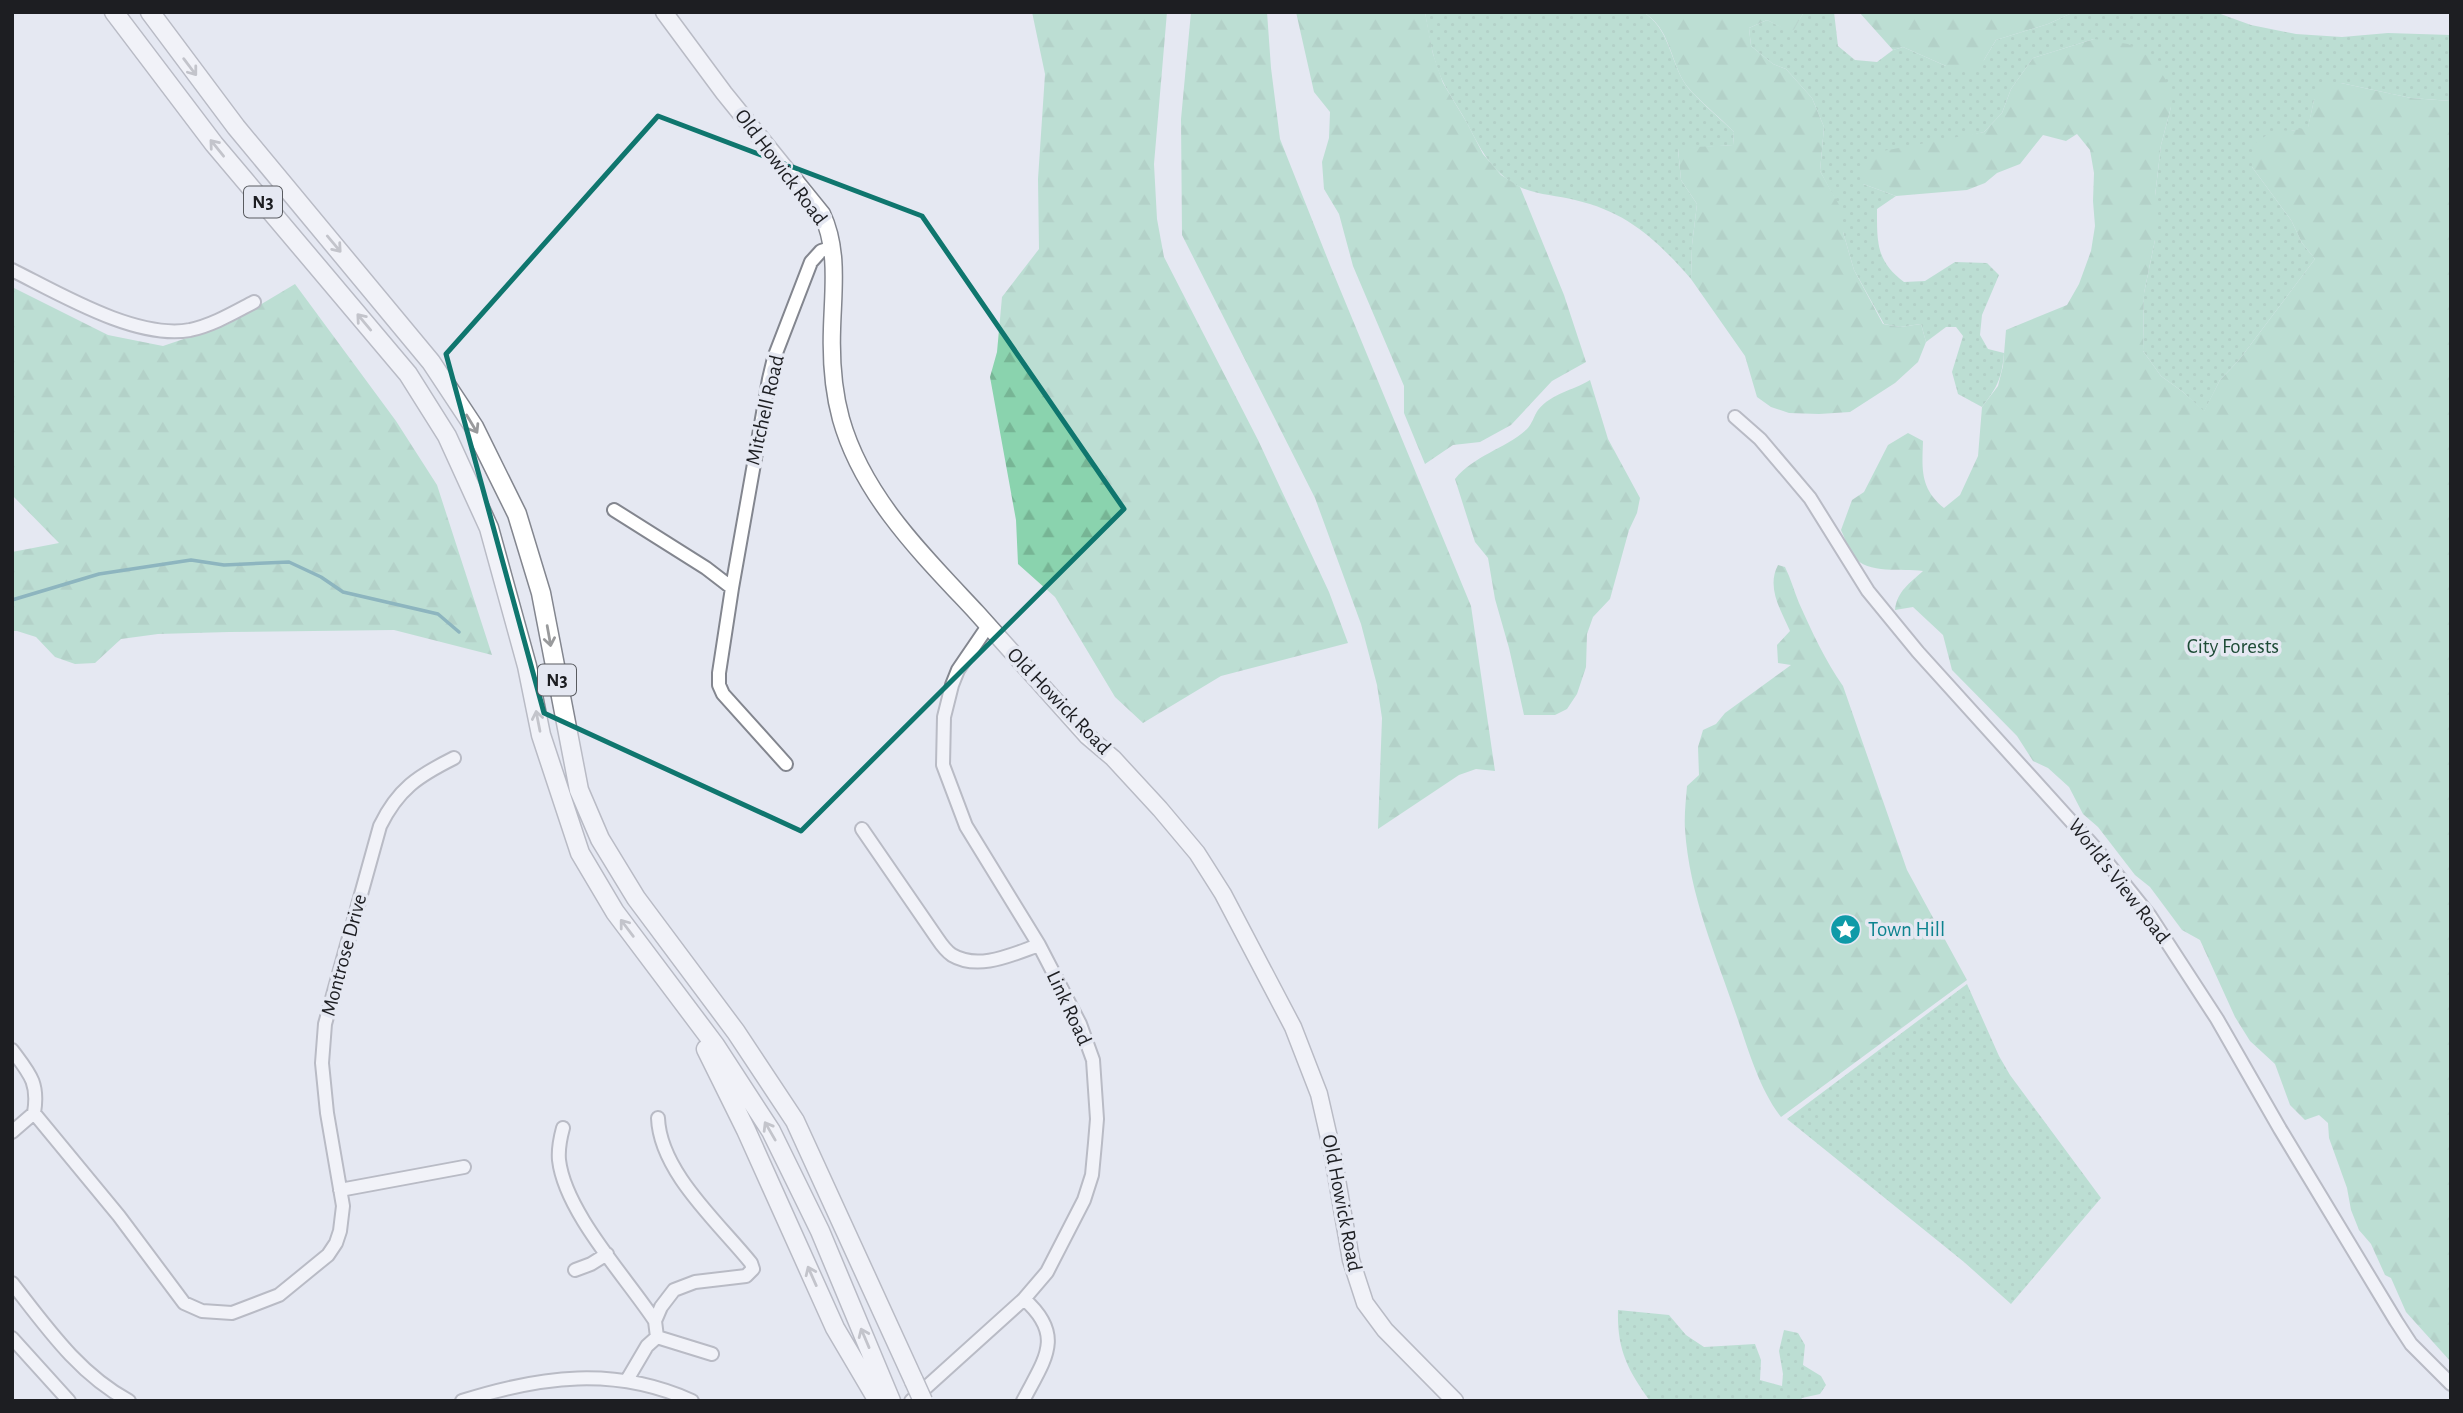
<svg xmlns="http://www.w3.org/2000/svg" width="2463" height="1413" font-family="'Alegreya Sans',sans-serif">
<defs>
<pattern id="grass-dots" width="8" height="8" patternUnits="userSpaceOnUse" patternTransform="scale(1.75)"><rect width="8" height="8" fill="#8ad3ae"/><path d="M2 2h.1M6 6h.1" fill="none" stroke="#77b595" stroke-width="1.8" stroke-linecap="round"/></pattern>
<pattern id="forest-firs" width="22" height="20" patternUnits="userSpaceOnUse" patternTransform="scale(1.75)"><rect width="22" height="20" fill="#8ad3ae"/><path d="M5 1l3.5 6h-7zM16 11l3.5 6h-7z" fill="#77b595"/></pattern>
</defs>
<rect width="100%" height="100%" fill="#e5e8f2"/>
<path fill="url(#grass-dots)" d="M1425,12H1643C1669,28 1670,59 1684,82C1692,95 1722,120 1734,132L1733,145L1678,149L1681,180L1697,204L1692,245L1691,279C1656,239 1627,212 1575,200C1556,195 1535,195 1518,186C1492,172 1481,150 1468,125C1461,111 1451,98 1444,84C1433,62 1429,36 1425,12Z
M1804,12H1834L1838,46L1855,60L1877,62L1893,50L1903,47L1946,66L1984,60L1996,40L2048,24L2074,12H2215L2251,25L2296,34L2342,37L2388,33L2451,35V101L2411,98L2341,83L2314,100L2308,128L2291,131H2274L2252,167L2291,220L2302,243L2315,259L2239,360L2220,380L2204,412L2183,392L2161,376L2143,351L2144,293L2155,240V196L2161,145L2171,107L2094,39L2033,58L2011,89L2002,113L1984,132L1951,140L1863,184L1896,196L1877,209C1877,242 1876,261 1904,282L1925,281L1955,262L1987,263L1999,275L1982,315L1980,335L1988,349L2004,353C2002,378 1997,388 1982,407L1958,394L1952,372L1963,336L1956,327H1946L1926,342L1921,324L1900,327L1884,324L1854,270L1843,232L1842,212L1820,171L1824,127L1812,98L1786,69L1773,64L1751,46L1749,28L1767,20L1792,32Z
M1967,984L1999,1056L2010,1075L2101,1198L2011,1304L1964,1262L1787,1119Z
M1618,1310L1669,1315L1686,1335L1704,1347L1755,1344L1761,1360L1760,1380L1782,1386L1783,1374L1779,1351L1784,1330L1798,1333L1805,1345L1803,1365L1821,1376L1826,1385L1820,1394L1802,1398L1800,1401H1650C1627,1369 1617,1349 1618,1310Z"/>
<path fill="url(#forest-firs)" d="M1032,12H1167L1154,164L1157,219L1164,257L1258,440L1329,592L1348,643L1221,676L1143,723L1115,697L1055,597L1018,564L1016,520L990,377L997,352L1002,297L1039,249L1038,179L1045,74Z
M1191,12H1267L1271,68L1280,139L1330,265L1471,606L1495,771L1476,769L1459,775L1378,829L1382,718L1377,685L1361,624L1315,498L1182,235L1181,119Z
M1296,12H1425L1433,54L1443,83L1467,123L1483,154L1501,175L1520,187L1564,295L1586,362L1552,381L1511,425L1480,442L1453,445L1425,464L1404,413V386L1353,266L1339,214L1324,189L1322,162L1329,138L1330,112L1314,92Z
M1643,12H1804L1792,33L1767,20L1749,28L1751,46L1773,64L1786,69L1812,98L1824,127L1820,171L1843,212V232L1854,270L1883,324L1900,327L1921,324L1926,342L1918,362L1895,383L1850,412L1819,414L1789,413L1771,407L1757,397L1745,356L1691,279L1692,245L1697,204L1681,180L1678,148L1733,145L1734,132C1722,119 1692,95 1684,82C1670,59 1670,28 1643,12Z
M1859,12H2074L2048,24L1996,40L1984,60L1972,71L1946,66L1903,47L1893,50Z
M2094,39L2128,44L2153,59L2167,82L2171,107L2161,145L2155,196V240L2144,293L2143,351L2161,376L2183,392L2204,411L2220,380L2239,360L2315,259L2302,243L2291,220L2252,167L2254,144L2274,130L2291,131L2308,127L2314,100L2322,85L2341,83L2411,98L2451,101V1362L2406,1312L2391,1278L2385,1275L2371,1244L2359,1230L2351,1210L2347,1188L2329,1138L2328,1123L2319,1115L2305,1120L2290,1105L2275,1064L2250,1041L2235,1017L2200,940L2182,930L2150,887L2135,875L2098,827L2083,814L2069,787L2048,768L2033,761L2017,736L1952,670L1943,635L1913,607L1895,610C1897,591 1910,583 1923,571C1902,568 1868,575 1853,556C1848,549 1845,538 1841,530L1852,500L1864,492L1888,445L1908,433L1923,441C1922,470 1920,488 1944,508L1960,495L1978,456L1982,407L1998,386L2003,366L2006,330L2067,305L2079,284L2091,251L2095,226L2093,201L2094,173L2090,150L2077,134L2066,141L2043,135L2020,164L1997,173L1985,183L1967,190L1896,196L1863,184L1862,166L1872,153L1984,132L2002,113L2011,89L2033,58Z
M295,284L396,421L437,485L492,655L394,630L229,632L158,634L121,639L95,663L75,664L55,657L36,637L17,631H12V552L59,543L12,495V287L108,335L163,346L228,324Z
M1590,380L1608,439L1640,498L1637,513L1629,530L1610,599L1593,617L1587,634L1586,667L1577,694L1567,709L1555,715H1524L1509,648L1495,599L1488,558L1475,542L1455,479C1474,455 1505,449 1527,429C1532,424 1534,416 1538,410C1552,393 1572,391 1590,380Z
M1778,565L1785,567C1791,579 1794,591 1799,603C1812,632 1825,660 1843,686L1907,870L1967,980L1781,1117C1760,1090 1749,1052 1738,1020C1717,958 1689,895 1685,829C1684,815 1686,800 1687,786L1699,775L1698,747L1703,730L1716,724L1725,713L1791,665L1778,663L1777,645L1790,631C1781,610 1766,588 1778,565Z"/>
<g fill="none" stroke-linecap="round" stroke-linejoin="round">
<path stroke="#227880" stroke-width="3.5" d="M12,600L99,574L191,560L224,565L289,562L321,577L343,592L438,614L459,632"/>
<defs>
<path id="minor" d="M12,270C60,294 137,340 190,330C213,325 233,313 254,302
M1735,417L1760,439L1810,498L1868,591L1918,652L2098,851L2150,916L2217,1019L2280,1129L2396,1321L2411,1344L2451,1384
M614,510L706,568L732,588
M786,764L723,694L719,685V673L732,588L769,379L774,358L811,262L821,251L833,247
M862,829L937,938C941,944 946,951 952,955C979,971 1013,954 1039,945
M12,1050C30,1074 39,1083 34,1113L12,1132
M34,1113L119,1216L184,1303L202,1311L232,1313L279,1295L328,1255L336,1243L340,1231L343,1206L327,1113L322,1063L325,1024L380,826C398,789 418,776 454,758
M563,1128C560,1139 558,1149 559,1160C565,1212 626,1277 655,1321
M340,1190L464,1167
M575,1270L591,1264L607,1254
M12,1283C47,1328 79,1374 129,1401
M657,1337L655,1321L661,1307L674,1290L695,1282L746,1276L753,1269L751,1263C719,1223 660,1172 658,1118
M12,1338L69,1401
M627,1380L647,1346L657,1337L712,1354
M462,1401C541,1376 615,1366 692,1401
M911,1401L1024,1299L1047,1272L1084,1200L1092,1175L1095,1143L1097,1119L1093,1060L1080,1024L1039,945L966,826L943,765L944,717L952,685L958,670L988,626
M1023,1401C1044,1360 1066,1336 1024,1299"/>
<path id="major" d="M664,12L724,93L822,214C839,250 833,290 832,329C831,358 833,390 841,419C863,497 923,555 977,613C1014,654 1050,695 1087,736L1113,758L1160,809L1197,853L1223,894L1293,1027L1319,1094L1332,1151L1351,1260L1365,1303L1385,1330L1455,1401"/>
<path id="highway" d="M114,12L214,144L408,374L447,436L489,528L527,666L541,735L580,853L615,912L715,1045L771,1131L820,1231L891,1401
M150,12L236,127L431,362L474,427L517,514L541,593L579,790L600,839L636,898L736,1032L795,1121L914,1381
M706,1049L746,1130L835,1328L878,1401"/>
</defs>
<use href="#minor" stroke="#83868f" stroke-width="16"/>
<use href="#major" stroke="#83868f" stroke-width="19"/>
<use href="#highway" stroke="#83868f" stroke-width="21"/>
<use href="#minor" stroke="#fff" stroke-width="12"/>
<use href="#major" stroke="#fff" stroke-width="16"/>
<use href="#highway" stroke="#fff" stroke-width="18"/>
<defs>
<path id="highway-bridge" d="M914,1381L923,1401"/>
</defs>
<use href="#highway-bridge" stroke="#83868f" stroke-width="21" stroke-linecap="butt"/>
<use href="#highway-bridge" stroke="#fff" stroke-width="18"/>
</g>
<defs><path id="oneway-shaft" d="M-6 0H5M1.5-3L5.5 0L1.5 3" fill="none" stroke-width="1.6" stroke-linecap="round" stroke-linejoin="round" transform="scale(1.75)"/></defs>
<g stroke="#999a9c">
<use href="#oneway-shaft" transform="translate(190 67) rotate(53)"/>
<use href="#oneway-shaft" transform="translate(217 148) rotate(-129)"/>
<use href="#oneway-shaft" transform="translate(334 244) rotate(50)"/>
<use href="#oneway-shaft" transform="translate(364 322) rotate(-130)"/>
<use href="#oneway-shaft" transform="translate(472 424) rotate(59)"/>
<use href="#oneway-shaft" transform="translate(549 636) rotate(80)"/>
<use href="#oneway-shaft" transform="translate(538 721) rotate(-101)"/>
<use href="#oneway-shaft" transform="translate(627 928) rotate(-127)"/>
<use href="#oneway-shaft" transform="translate(770 1131) rotate(-120)"/>
<use href="#oneway-shaft" transform="translate(812 1276) rotate(-114)"/>
<use href="#oneway-shaft" transform="translate(865 1338) rotate(-113)"/>
</g>
<path d="M0 0H2463V1413H0ZM658,116L922,216L1124,509L801,831L544,713L446,354Z" fill="#e5e8f2" fill-opacity=".55" fill-rule="evenodd"/>
<path fill="none" stroke="#0f766e" stroke-width="5" stroke-linejoin="round" d="M658,116L922,216L1124,509L801,831L544,713L446,354Z"/>
<defs>
<symbol id="sight-disc" viewBox="-11 -11 22 22"><circle r="9.5" fill="#0f9aa8" stroke="#e5e8f2"/><path d="M0-6L1.8-2.2L6-1.7L2.9 1.2L3.7 5.4L0 3.3L-3.7 5.4L-2.9 1.2L-6-1.7L-1.8-2.2Z" fill="#fff"/></symbol>
</defs>
<g fill-rule="evenodd">
<use href="#sight-disc" x="1828" y="912" width="35" height="35"/>
</g>
<g text-anchor="middle" dominant-baseline="central" stroke-width="7" stroke-linejoin="round" paint-order="stroke">
<g fill="#e5e8f2" stroke="#595b60" stroke-width="2">
<rect x="244" y="186.5" width="38" height="31" rx="5"/>
<rect x="538" y="664.5" width="38" height="31" rx="5"/>
</g>
<g font-size="19" font-weight="bold" fill="#1d1e22">
<text x="263" y="202">N3</text>
<text x="557" y="680">N3</text>
</g>
<g font-size="21" fill="#1d1e22" stroke="#e5e8f2">
<text transform="translate(781 167) rotate(53)">Old Howick Road</text>
<text transform="translate(765 410) rotate(-77)">Mitchell Road</text>
<text transform="translate(1059 701) rotate(46)">Old Howick Road</text>
<text transform="translate(2119 881) rotate(52)">World's View Road</text>
<text transform="translate(344 955) rotate(-75)">Montrose Drive</text>
<text transform="translate(1069 1008) rotate(65)">Link Road</text>
<text transform="translate(1342 1203) rotate(79)">Old Howick Road</text>
</g>
<g font-size="21" fill="#1e4c37" stroke="#e5e8f2">
<text x="2233" y="646">City Forests</text>
</g>
<g font-size="21" fill="#0d838f" stroke="#e5e8f2" text-anchor="start">
<text x="1868" y="929">Town Hill</text>
</g>
</g>
<rect width="2463" height="1413" fill="none" stroke="#1d1e22" stroke-width="28"/>
</svg>
